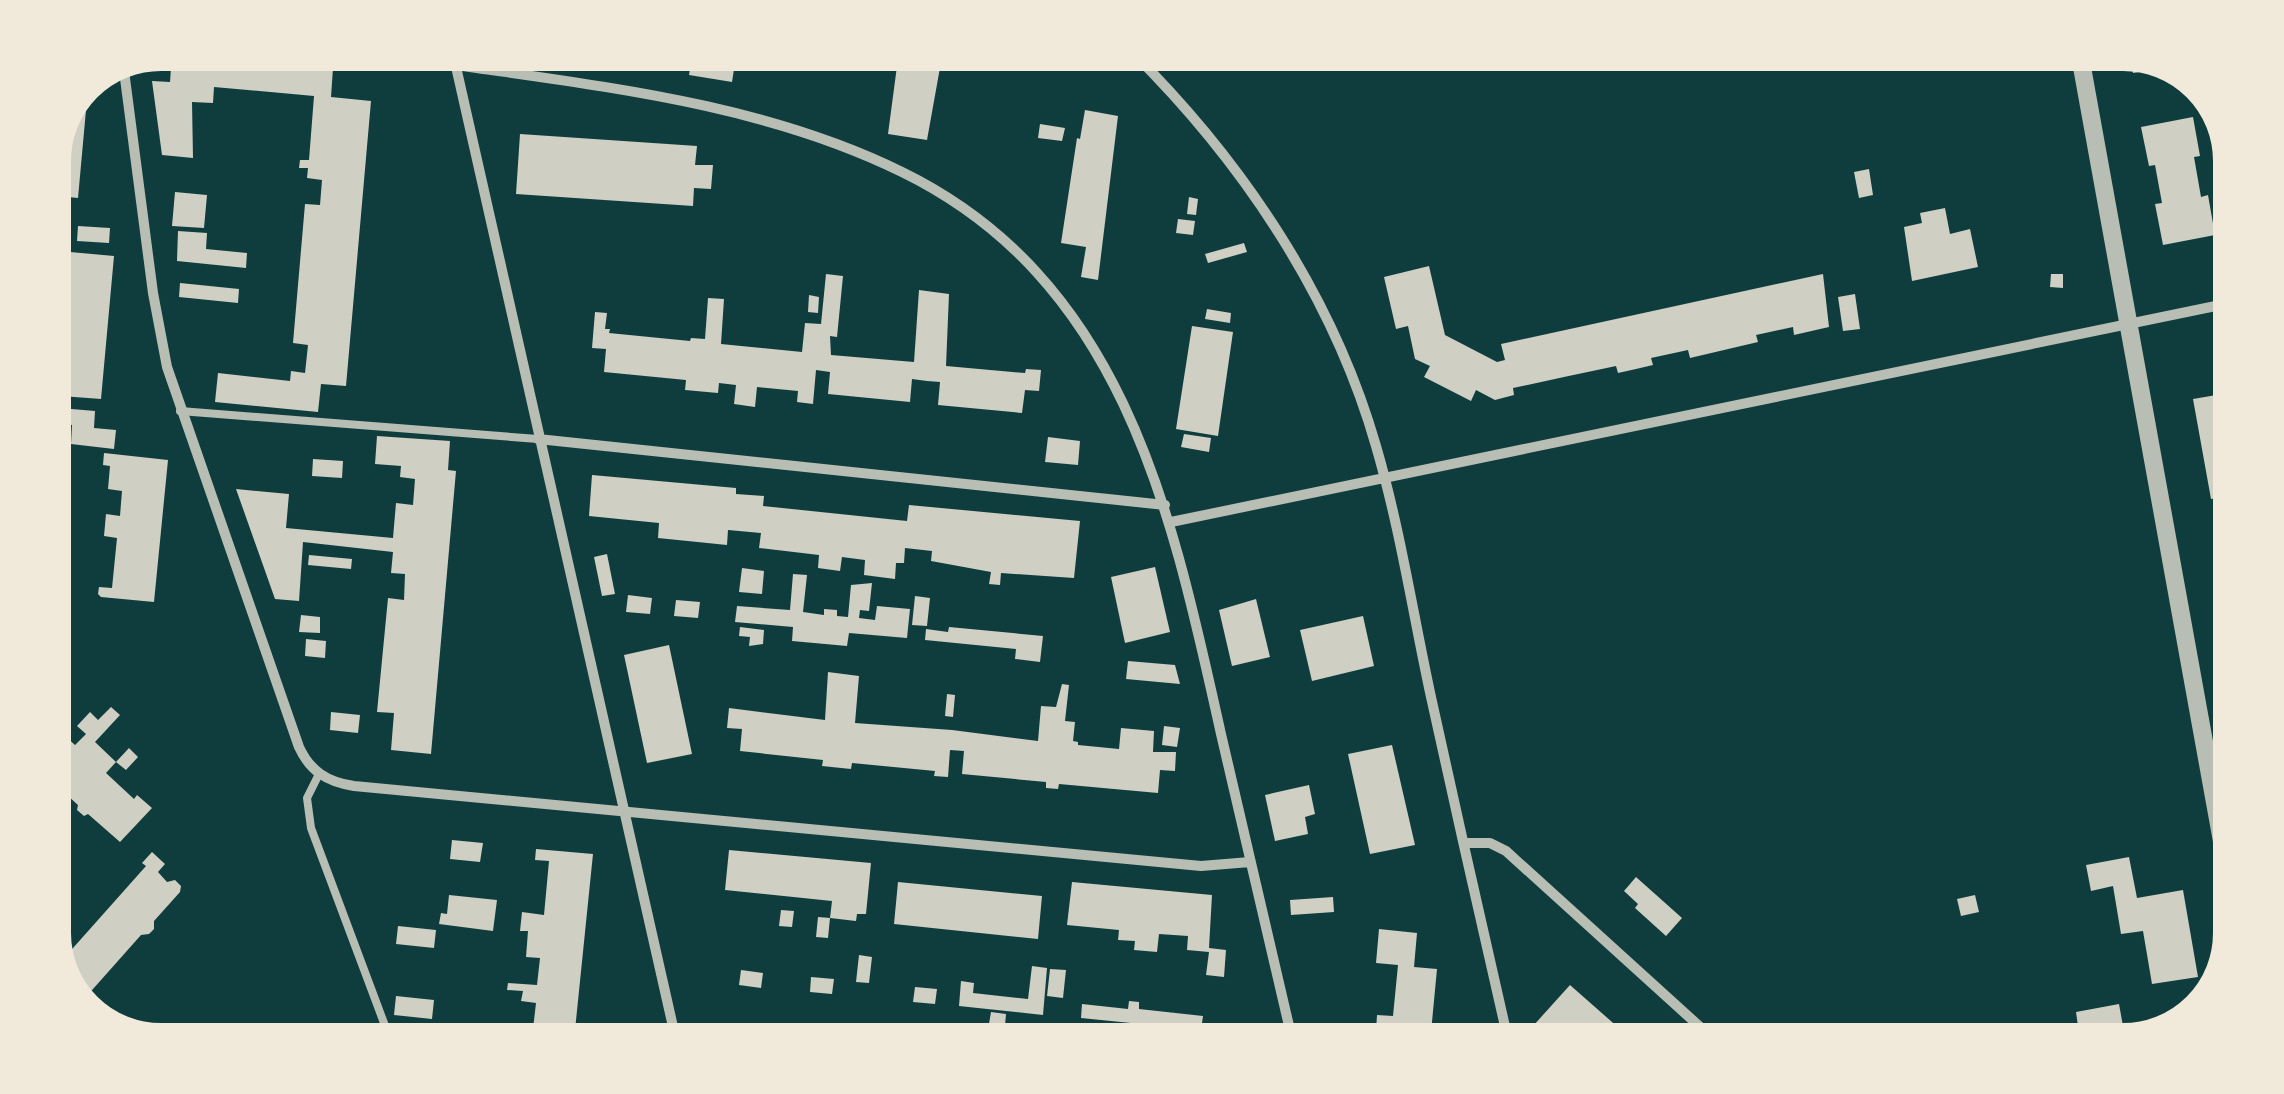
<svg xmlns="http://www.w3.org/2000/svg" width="2284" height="1094" font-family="'Sofia Sans Condensed',sans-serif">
<rect width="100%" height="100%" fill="#0f3d3e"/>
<path fill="#cfcfc3" d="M693,50H737L732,82L689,75Z
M899,51H943L927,140L888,134Z
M172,54L333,68L331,97L371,101L346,386L321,384L318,412L215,402L218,373L290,381L291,371L305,373L308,345L293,343L305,204L320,205L322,180L307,178L308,168H299L300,160H309L314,96L214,87L213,103L192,102L193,158L162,155L152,81L170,82Z
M2129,56H2163L2165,68L2133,73Z
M89,77L78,198L48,195V155L81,80Z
M1085,110L1118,116L1098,280L1081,277L1086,247L1061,243L1077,138L1080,139Z
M2193,117L2200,156L2194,157L2201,197L2208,195L2215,235L2163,245L2155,204L2162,203L2155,165L2149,166L2141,127Z
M1040,124L1065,128L1062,141L1038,138Z
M520,134L697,146L695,165H713L711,189L694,188L693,206L516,194Z
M1869,169L1873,195L1859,198L1854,172Z
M175,192L207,195L204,228L172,226Z
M1189,197L1198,199L1196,215L1187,214Z
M1945,208L1950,234L1970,229L1978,267L1912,281L1904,227L1922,223L1920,213Z
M1178,219L1195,221L1193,235L1176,233Z
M78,226L110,228L109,243L77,241Z
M178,231L207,233L206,249L247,253L246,268L177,261Z
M1244,243L1247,252L1208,263L1205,254Z
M59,251L114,256L101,399L48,395V384L61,385L66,335L52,333L53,322L49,321Z
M1429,266L1445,335L1497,362L1505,360L1501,344L1823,274L1829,327L1794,335L1793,327L1756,335L1758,342L1690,358L1688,350L1651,358L1653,365L1636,369L1618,373L1616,366L1564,377L1513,388L1514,395L1495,400L1476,390L1471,401L1424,377L1430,366L1415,359L1408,326L1396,329L1384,277Z
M826,274L843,276L837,337L830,336L831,355L914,362L919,290L949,294L946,366L1025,373L1026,369L1041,370L1039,391L1025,390L1022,413L938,405L940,382L927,381L912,379L910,402L828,394L830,372L816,370L813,404L797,402L798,391L757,387L755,407L734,404L736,385L719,383L718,393L685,390L686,380L604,372L606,349L592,348L595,312L607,313L605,329H610L609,333L690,341L691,338L705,339L708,298L724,299L721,344L802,352L805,323L821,324Z
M2051,274H2063V288L2050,287Z
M180,283L239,289L238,303L179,297Z
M1855,294L1860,329L1843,331L1838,297Z
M809,295L819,297L818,313L808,312Z
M1207,309L1231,313L1230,323L1205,319Z
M1192,326L1233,332L1218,436L1176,429Z
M2234,392L2233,495L2211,499L2193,399Z
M48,407L95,411L94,428L116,430L114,449L71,444L72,425L48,423Z
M1184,434L1211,438L1209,452L1181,447Z
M377,436L450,441L448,470L456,471L431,754L391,750L394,713L377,712L388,598L404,600L405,574L391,573L393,552L303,542L299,601L275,599L236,489L289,494L286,528L393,538L396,503L413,505L415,479L400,477L401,466L375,464Z
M1048,437L1080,441L1078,465L1045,462Z
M104,453L168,460L154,602L101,597L98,594L99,587L112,588L117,538L104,536L106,514L120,516L122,491L108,489L110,466L103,465Z
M313,459L343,461L342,478L312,476Z
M592,475L736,488V494L764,496L763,506L907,521L909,505L1080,521L1074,578L1001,573L1000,585L989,584L991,572L931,561L932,551L905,548L904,563H896L895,579L864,575L865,560L842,557L840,571L818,568L819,555L759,548L761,533L728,530L727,545L658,538L659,523L589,516Z
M607,554L615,594L602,596L594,557Z
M309,555L352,559L351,569L308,565Z
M2232,558V598H2230L2223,560Z
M1155,567L1170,632L1125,643L1111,577Z
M742,568L764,571L762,594L739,592Z
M793,574L807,575L803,612L824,615V609L837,610V616L848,617L851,585L872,583L869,611L860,610L859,618L875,620L877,606L910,609L907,638L849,633L847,646L792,641L793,627L735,622L737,606L790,610Z
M628,595L652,598L650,614L626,612Z
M915,596L930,598L927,626L912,625Z
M1256,599L1270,657L1232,666L1219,610Z
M676,600L700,602L698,618L674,616Z
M301,615L320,617V633L299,632Z
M1363,616L1374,666L1312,681L1300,630Z
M740,627L764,630L763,644L749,646L750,637L739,636Z
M949,627L1043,636L1040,662L1015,659L1016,649L925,640L926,629L948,632Z
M306,639L326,641L325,658L305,656Z
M669,645L692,754L647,763L624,655Z
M1128,661L1175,665L1180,684L1126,679Z
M828,672L859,676L855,723L952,730L1038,741L1041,706L1056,707L1062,684L1069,685L1065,721L1075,722L1073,741L1078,742V745L1119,749L1121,728L1154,731L1153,752H1176L1175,771L1160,770L1158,793L1059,784L1058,789L1046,788V782L962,774L964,751L950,750L948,777L934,776L935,771L852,763L851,769L822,766L823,760L740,751L742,729L727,728L729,708L825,720Z
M947,694L955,695L953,717L945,716Z
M111,707L120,715L95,742L116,762L129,748L138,757L126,770L116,762L106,773L134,799L137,795L152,808L120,842L88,814L84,816L77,810L78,805L58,787L53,789L48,785V720L75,745L86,734L77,726L90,712L98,720Z
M331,712L360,715L358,733L330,730Z
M1164,726L1180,728L1177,747L1162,745Z
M1392,745L1415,845L1370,854L1348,754Z
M1309,785L1315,814L1305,817L1308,834L1275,841L1265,795Z
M452,840L483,843L480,862L450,859Z
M536,849L593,854L574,1040L518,1039L519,1027L533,1029L536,1003L521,1001L523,991L507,990L508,983L537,985L540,958L526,957L528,931H520L522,912L544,915L549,861L535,860Z
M729,850L871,863L866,914H857L856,921L830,918L832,901L725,890Z
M152,852L165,864L158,872L167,882L175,880L181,886L180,892L154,921V929L149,934L141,935L77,1007L71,1001L57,966L146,866L142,863Z
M2129,857L2137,898L2183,890L2198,977L2152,984L2143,931L2121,934L2113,886L2091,891L2086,865Z
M1636,877L1682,918L1666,936L1635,908L1638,904L1624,891Z
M898,882L1042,896L1038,939L894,924Z
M1072,882L1212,895L1209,948L1226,950L1224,977L1206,975L1209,952L1187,950L1188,936L1159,934L1157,952L1134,950L1135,941L1118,940L1119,930L1067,925Z
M449,895L497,900L493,931L439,924L441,913L447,914Z
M1975,895L1979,912L1961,916L1957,899Z
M1333,897L1334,912L1291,915L1290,900Z
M781,910L794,911L792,927L779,926Z
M818,917L830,918L828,938L816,937Z
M398,926L436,930L434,948L396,944Z
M1379,929L1417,933L1414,967L1437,969L1430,1043H1390L1391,1032L1376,1031L1377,1015L1393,1016L1398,965L1376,963Z
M859,955L872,957L869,983L856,982Z
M1032,966L1047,968L1043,1015L959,1006L961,981L974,983L973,993L1028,999Z
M1050,969L1066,970L1063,998L1047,996Z
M741,970L763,973L761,988L739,985Z
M811,977L834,979L832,994L810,992Z
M1570,985L1637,1044H1549L1551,1042L1533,1026Z
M915,987L937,989L935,1004L913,1002Z
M396,996L434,1000L432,1019L394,1015Z
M1129,1001L1139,1002V1009L1203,1016L1201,1030L1081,1018L1082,1004L1128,1009Z
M2119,1004L2123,1026L2079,1033L2076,1012Z
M991,1012L1006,1014L1005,1026L989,1024Z
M1101,1029L1156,1035L1155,1042L1100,1040Z"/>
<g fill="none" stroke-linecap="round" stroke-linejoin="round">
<path stroke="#b8beb3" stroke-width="8" d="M303,48L456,65
M180,411L538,439
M319,774L307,798L311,828L390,1039"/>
<path stroke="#b8beb3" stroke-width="10" d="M452,49L676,1040
M1132,52C1242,161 1333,296 1376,446C1400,528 1413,614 1431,697C1456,813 1483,928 1509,1044
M123,63L153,293L167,367L299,747C310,771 327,782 354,786L1201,866L1250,862
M456,65C606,87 764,104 902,172C1125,281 1172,514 1221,734C1245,837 1269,940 1293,1043
M538,439L1165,505
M1171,522L2235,302
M1464,843H1490L1506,851L1720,1045
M48,851L50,869L48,885"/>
<path stroke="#b8beb3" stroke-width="18" d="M2080,56L2229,880"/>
</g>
<path d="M0 0H2284V1094H0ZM161 65H2123A96 96 0 0 1 2219 161V933A96 96 0 0 1 2123 1029H161A96 96 0 0 1 65 933V161A96 96 0 0 1 161 65Z" fill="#f1e9da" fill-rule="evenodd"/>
<path fill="none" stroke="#f1e9da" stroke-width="12" d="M161 65H2123A96 96 0 0 1 2219 161V933A96 96 0 0 1 2123 1029H161A96 96 0 0 1 65 933V161A96 96 0 0 1 161 65Z"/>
</svg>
